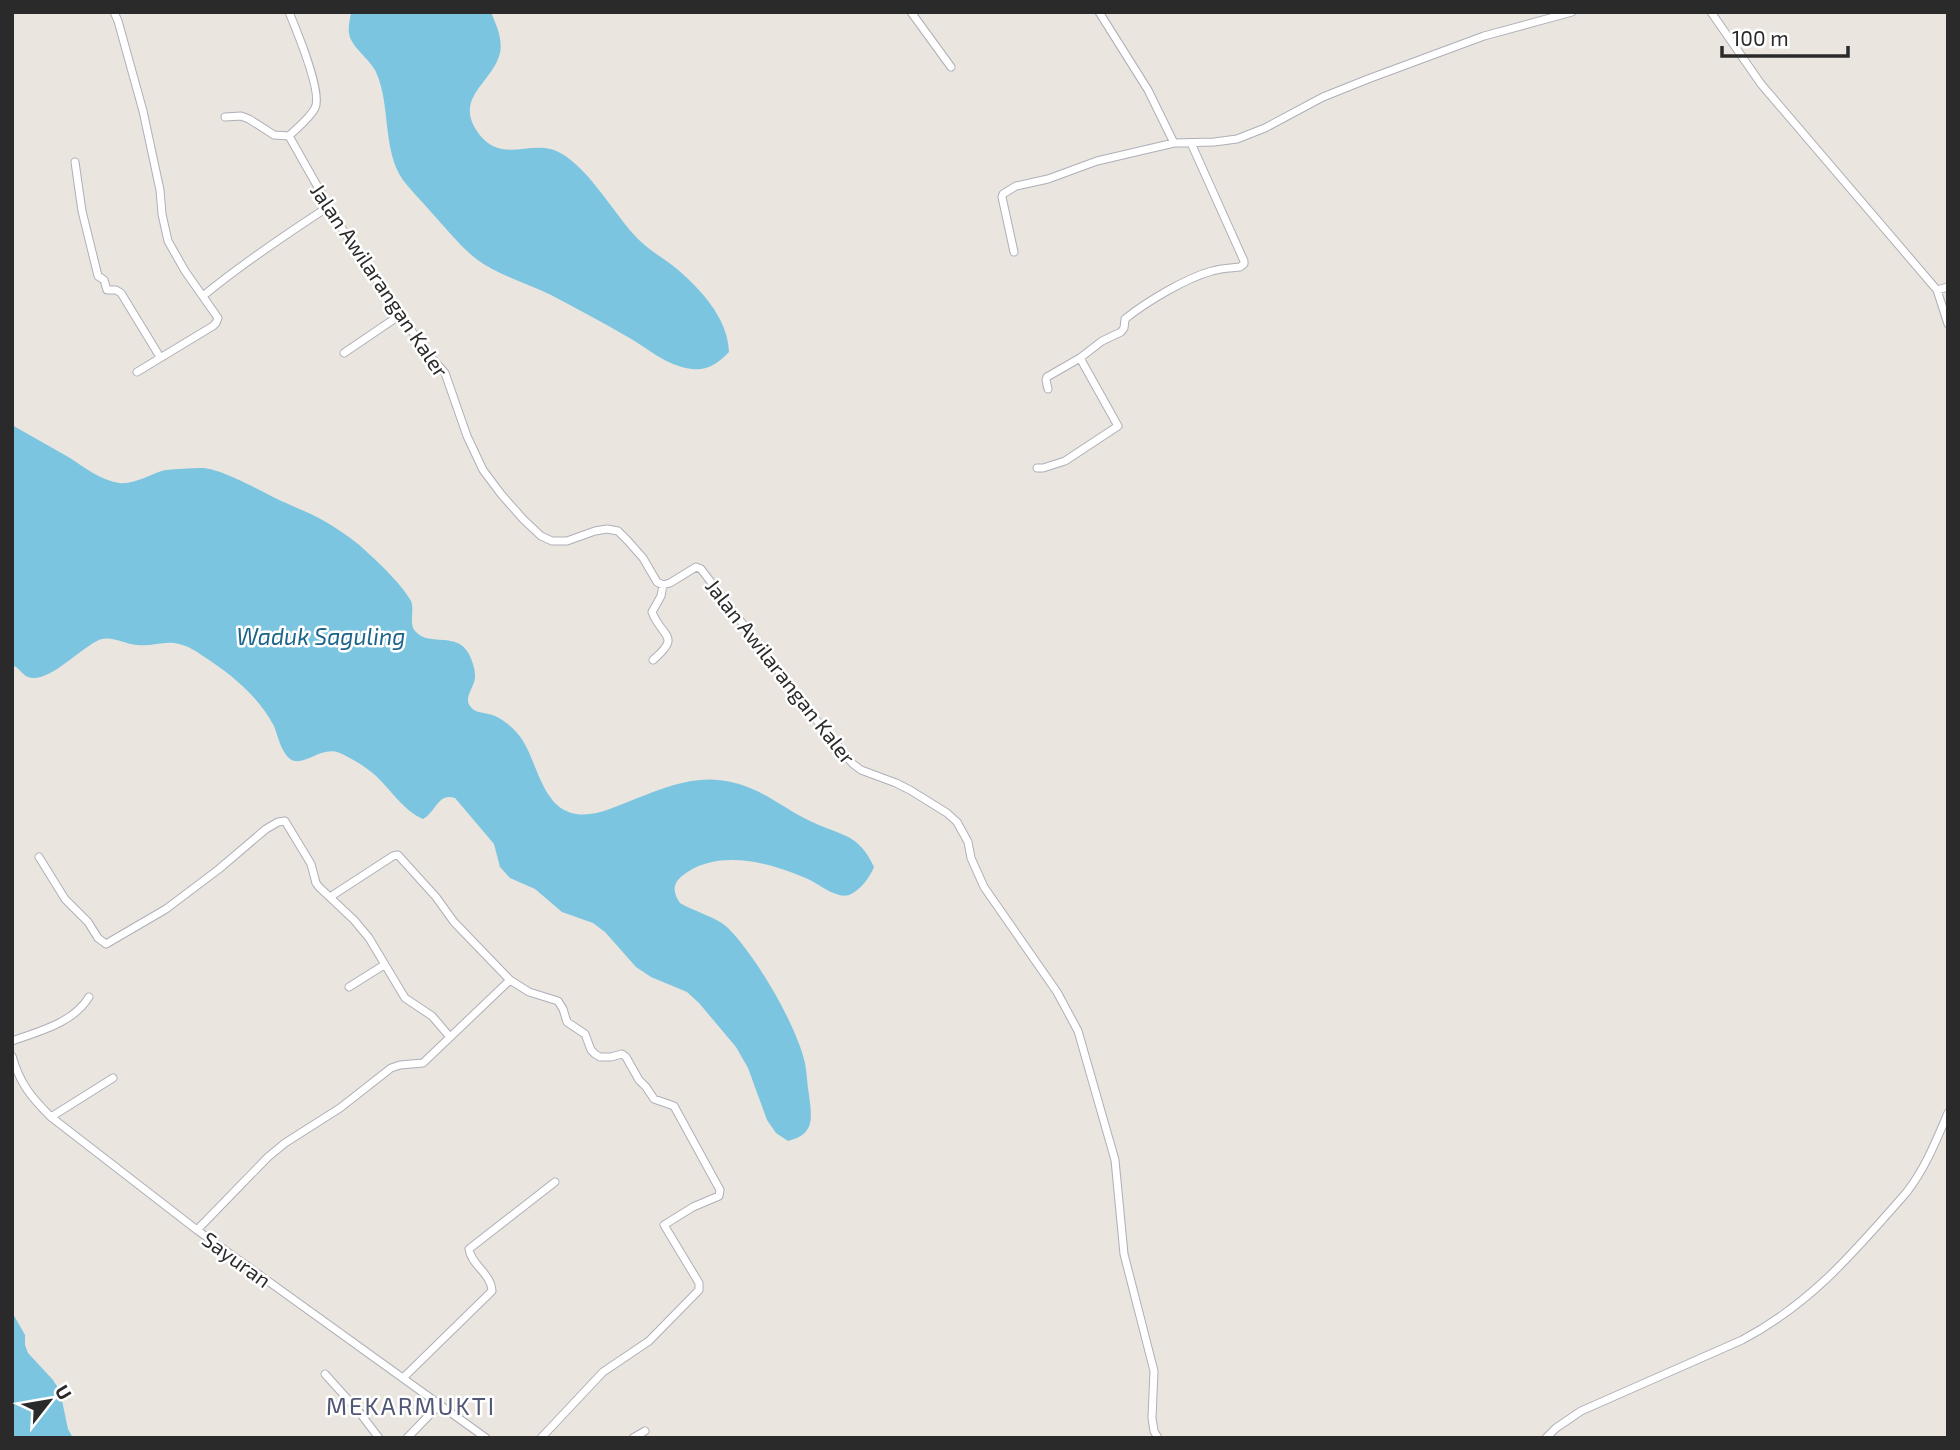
<svg xmlns="http://www.w3.org/2000/svg" width="1960" height="1450" font-family="'Exo 2',sans-serif">
<rect width="100%" height="100%" fill="#eae5de"/>
<path fill="#7cc5e1" d="M351,12H491C497,27 505,43 498,59C487,86 454,100 479,134C501,163 528,141 554,150C586,162 615,216 638,239C648,249 661,257 672,265C698,286 728,317 729,352C719,363 707,371 692,369C666,366 648,348 626,336C602,322 576,308 551,295C527,283 497,275 475,258C458,244 445,227 431,212C422,201 411,191 403,180C382,150 391,105 376,72C370,59 350,46 349,33C348,27 350,19 351,12Z
M12,425C31,436 51,447 70,458C85,468 101,480 119,483C135,485 151,473 166,470C177,469 189,468 200,468C221,467 265,494 286,503C301,510 317,516 331,525C340,531 350,537 358,544C373,557 402,584 411,601C415,610 408,625 416,632C430,647 457,631 469,654C472,660 475,669 475,675C476,686 463,697 470,706C475,714 487,712 495,716C506,721 517,731 523,741C538,765 543,809 576,814C596,817 617,806 635,799C678,782 711,769 757,791C775,800 791,812 810,821C840,836 858,832 874,867C870,877 860,891 849,895C837,899 820,885 810,880C772,863 718,847 682,876C672,884 673,893 680,903C695,912 715,916 728,928C756,956 796,1024 805,1063C807,1073 807,1084 809,1095C812,1118 815,1135 788,1141L776,1133L767,1120L748,1068L736,1047L699,1003L687,992L651,977L636,967L605,932L593,923L562,912L535,889L510,878L500,867L494,844L455,798C438,792 436,812 423,819C404,811 391,790 376,776C366,767 353,759 340,753C321,745 304,768 290,759C281,752 278,736 274,726C258,696 231,674 203,656C196,651 188,646 179,644C165,640 152,647 137,645C123,644 110,634 97,641C79,650 52,679 33,678C23,678 21,668 12,665Z
M12,1312L25,1335V1345L28,1353L53,1380L60,1391L68,1429L73,1438H12Z"/>
<g fill="none" stroke-linecap="round" stroke-linejoin="round">
<defs>
<path id="street" d="M114,12L118,21L143,111L160,190L162,214L168,241L185,271L218,318L216,323L213,326L137,372
M911,12L951,67
M1099,12L1148,90L1174,143L1214,142L1237,139L1265,128L1323,97L1368,79L1484,36L1572,12
M1711,12L1761,84L1937,290L1948,324
M225,117L241,116L249,119L274,135L289,136
M289,136L337,221L424,349L445,373L467,436L483,470L501,494L523,519L541,536L552,541H567L595,531L607,529L618,531L628,541L643,558L657,582L663,585L670,583L696,567L701,569L809,711L853,764L861,770L896,783L910,790L947,813L957,822L968,842L971,858L984,887L1057,992L1078,1031L1115,1160L1124,1254L1154,1371L1152,1418L1154,1431L1158,1438
M289,136C297,128 310,118 315,108C323,93 296,29 289,12
M75,162L82,211L98,276L104,280L107,290H116L121,293L160,357
M1014,252L1002,197L1003,194L1016,186L1048,179L1097,161L1174,143
M1937,290L1948,287
M203,296C243,263 285,235 328,207
M344,353L400,315
M1048,389L1046,380L1047,377L1080,358L1102,341L1121,332L1124,328L1125,319C1146,302 1186,278 1212,271C1221,268 1231,268 1240,267L1244,264V261L1191,143
M1037,468H1043L1065,461L1118,426L1080,358
M653,660C682,635 662,638 652,612L661,596L663,585
M39,857L65,899L88,922L98,938L106,944L166,909L219,869L266,829L278,822L285,821L311,864L316,883L319,887L354,920L369,938L405,998L432,1016L450,1037
M510,980L529,992L558,1001L563,1009L567,1022L585,1034L591,1050L595,1054L600,1057H611L622,1054L626,1057L639,1080L646,1087L654,1099L674,1106L720,1190L719,1196L693,1207L664,1225L699,1283V1290L649,1341L603,1372L541,1438
M349,987L384,965
M12,1041C40,1031 73,1023 89,997
M12,1056C20,1084 31,1097 51,1117L197,1230L486,1438
M51,1117L113,1078
M197,1230L268,1157L285,1143L340,1108L391,1068L400,1065L423,1063L510,980L454,922L436,897L398,855L393,856L330,897
M325,1374L360,1413L379,1438
M403,1378L492,1291C491,1273 471,1265 469,1249L555,1182
M407,1438L440,1404
M633,1438L645,1431
M1546,1438L1556,1428L1581,1411L1742,1340C1812,1303 1855,1251 1906,1193C1925,1169 1936,1141 1948,1113"/>
</defs>
<use href="#street" stroke="#aeafb9" stroke-width="9"/>
<use href="#street" stroke="#fff" stroke-width="7"/>
</g>
<g text-anchor="middle" dominant-baseline="central" stroke-width="5" stroke-linejoin="round" paint-order="stroke">
<g font-size="21" fill="#2a2a2a" stroke="#fff">
<text transform="translate(380 280) rotate(56)">Jalan Awilarangan Kaler</text>
<text transform="translate(781 671) rotate(52)">Jalan Awilarangan Kaler</text>
<text transform="translate(237 1259) rotate(36)">Sayuran</text>
</g>
<g font-size="23" font-style="italic" fill="#1c648c" stroke="#fff">
<text x="321" y="636">Waduk Saguling</text>
</g>
<g font-size="24" letter-spacing="2" fill="#4f5676" stroke="#fff">
<text x="411" y="1405">MEKARMUKTI</text>
</g>
</g>
<rect width="1960" height="1450" fill="none" stroke="#2a2a2a" stroke-width="28"/>
<g transform="translate(49 1401) rotate(59)" stroke="#ffffff" stroke-width="5" paint-order="stroke">
<path d="M0-5L12 26L0 18L-12 26Z" fill="#2a2a2a"/>
<text y="-10" font-size="19" font-weight="bold" text-anchor="middle" fill="#2a2a2a">U</text>
</g>
<path d="M1722 46v10h126v-10" fill="none" stroke="#2a2a2a" stroke-width="3.5"/>
<text x="1732" y="46" font-size="21" fill="#2a2a2a" stroke="#ffffff" stroke-width="5" paint-order="stroke">100 m</text>
</svg>
